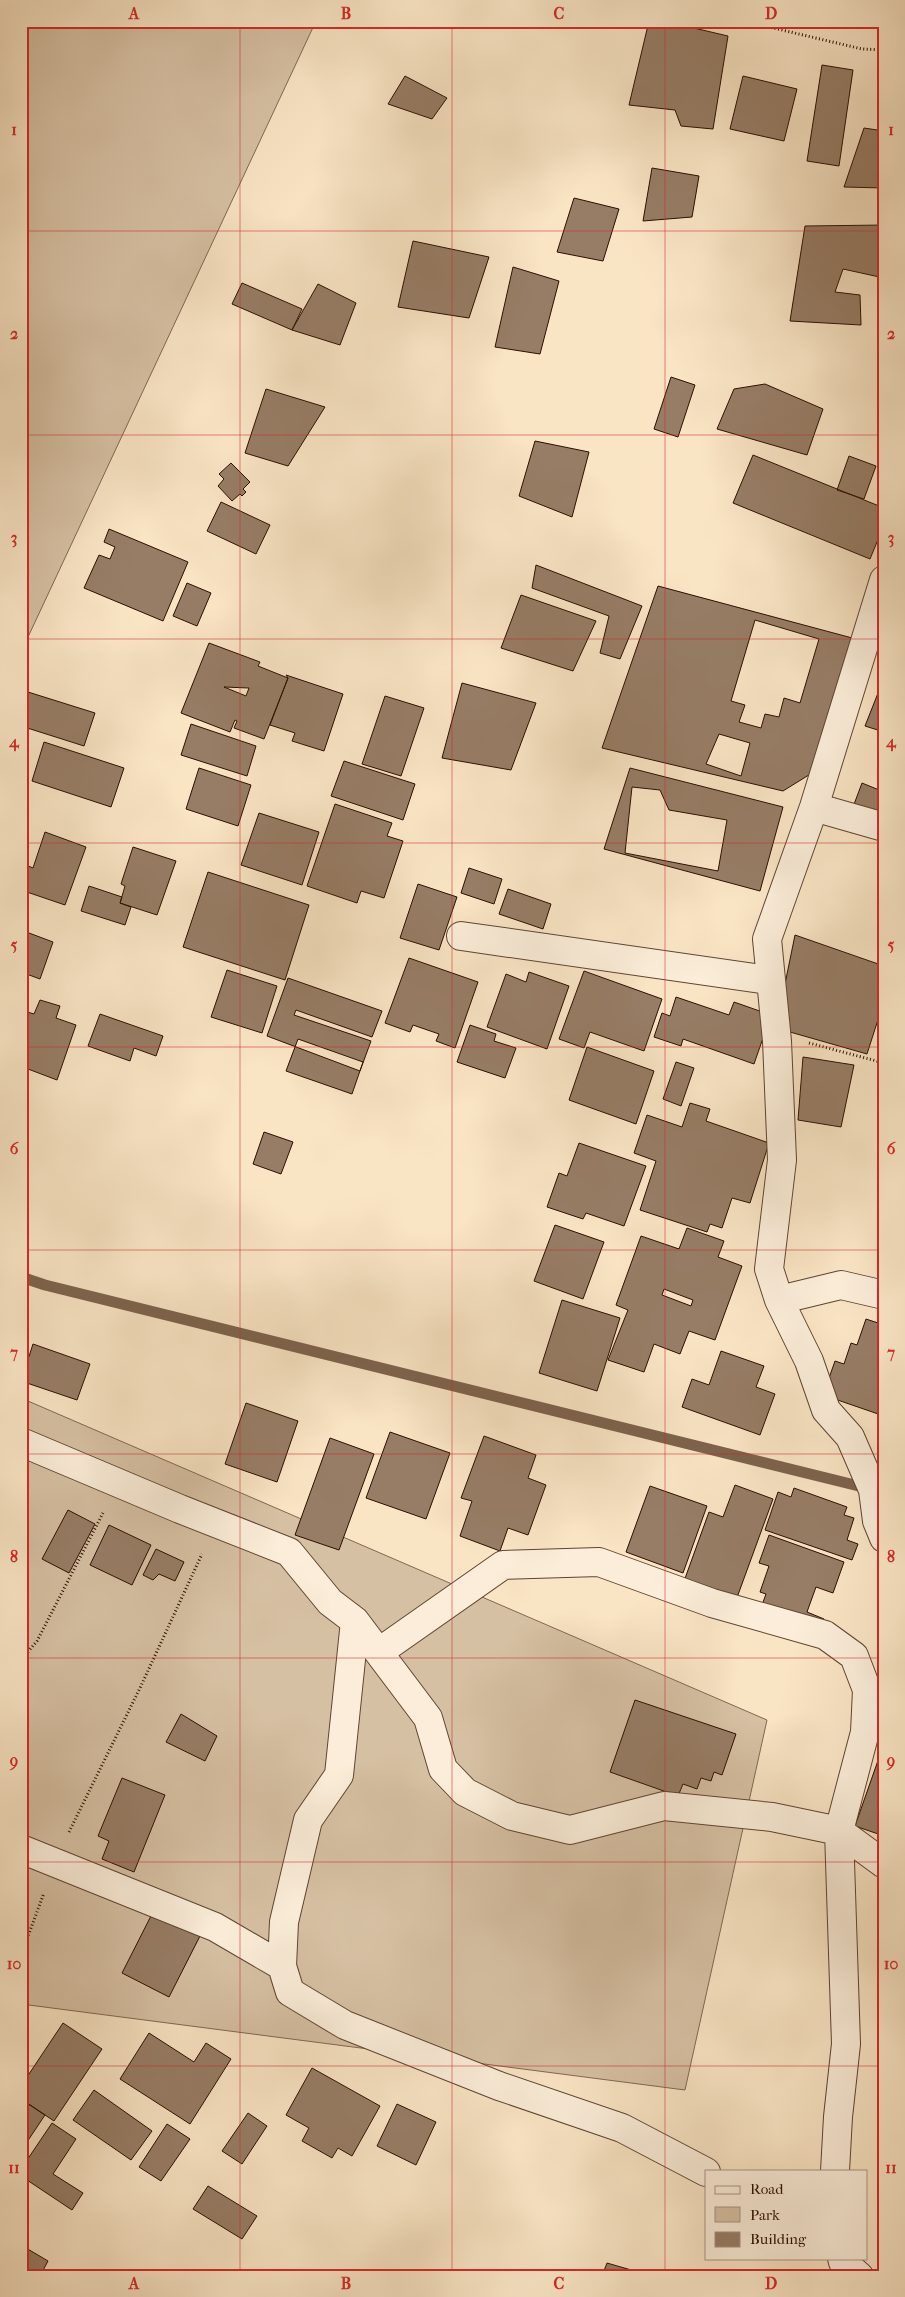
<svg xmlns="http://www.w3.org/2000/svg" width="905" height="2297" font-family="'IM FELL French Canon',serif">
<rect width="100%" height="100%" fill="#f9e4c4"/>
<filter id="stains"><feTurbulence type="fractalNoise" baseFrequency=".004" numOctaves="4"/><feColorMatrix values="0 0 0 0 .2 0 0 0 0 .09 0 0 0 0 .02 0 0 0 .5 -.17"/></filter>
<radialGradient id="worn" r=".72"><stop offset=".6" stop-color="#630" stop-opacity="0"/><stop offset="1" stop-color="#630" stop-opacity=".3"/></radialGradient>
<path fill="#d6c0a3" stroke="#816752" d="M21,21H316L21,652Z
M21,1398L767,1720L685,2090L21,2004Z"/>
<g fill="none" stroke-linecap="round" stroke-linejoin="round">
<path stroke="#7d634d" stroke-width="11" d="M21,1277L45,1285L871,1489"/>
</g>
<path fill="#977d66" stroke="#2c0e00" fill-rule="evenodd" d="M649,21H664L728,36L713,129L681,126L675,110L629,105Z
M822,65L853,70L839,166L807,161Z
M405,76L447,98L432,119L388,104Z
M743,76L797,89L784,141L730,129Z
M864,128L884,131V188L844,187Z
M652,168L699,176L692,217L643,221Z
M574,198L619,209L603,261L557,252Z
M884,225V278L843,269L835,292L860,295L861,325L790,321L805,226Z
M413,241L489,257L469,318L398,307Z
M513,267L559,281L540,354L495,347Z
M242,283L302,309L292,330L232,304Z
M318,284L356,303L340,345L292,330Z
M671,377L695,385L678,437L654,429Z
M765,384L823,409L807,455L717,429L734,389Z
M266,389L325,407L288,466L245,453Z
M535,441L589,452L572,517L519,496Z
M753,455L884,508V525L870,559L733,503Z
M849,456L876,466L864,499L837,490Z
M231,463L250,482L243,489L246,492L242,496L240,494L232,501L218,486L224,479L219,474Z
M221,502L270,525L256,554L207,531Z
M109,529L188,562L163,621L84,588L99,555L110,559L115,547L104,542Z
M536,565L642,606L620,659L600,653L609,616L532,588Z
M187,583L211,593L197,626L173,616Z
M658,586L856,639L812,773L783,791L602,748Z
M521,595L596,621L573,671L501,648Z
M755,620L819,639L800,703L784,698L779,717L765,714L761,728L739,722L745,705L731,701Z
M209,643L260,662L258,666L288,678L264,739L234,728L237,721L235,720L230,732L181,713ZM224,687L249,688L246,696Z
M286,675L343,694L324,751L292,741L295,733L270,725L288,678Z
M462,683L536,703L511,770L442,758Z
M882,683L884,684V732L865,726Z
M28,692L95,713L84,746L21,726V712Z
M385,696L424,708L401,776L362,764Z
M191,724L256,746L247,776L181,755Z
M719,734L750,743L741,776L706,764Z
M44,742L124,768L111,807L32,781Z
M344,761L415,784L403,820L331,796Z
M199,768L251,785L238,826L186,809Z
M630,768L783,807L760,891L604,849Z
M862,783L884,792V819L853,807Z
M632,787L660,790L669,810L727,820L718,871L625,853Z
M335,804L392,823L387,836L403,841L384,898L361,891L357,903L307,886Z
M259,813L319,832L302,885L241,865Z
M45,832L86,847L65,905L21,890V863L33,868Z
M133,847L176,861L157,915L120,903L125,886L121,884Z
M469,868L502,879L494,904L461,893Z
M208,872L309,905L285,980L183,947Z
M418,884L457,897L439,950L400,938Z
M89,886L122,897L120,903L131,907L125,925L81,911Z
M508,889L551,904L543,929L499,914Z
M21,930L53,942L40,979L21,972Z
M795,935L884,966V1001L867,1054L776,1028Z
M409,958L478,982L455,1048L436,1041L439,1034L413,1025L410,1032L385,1023Z
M227,970L277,986L262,1033L211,1017Z
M584,971L662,999L644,1051L590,1032L584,1048L559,1039Z
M529,972L569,986L547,1049L487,1027L506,974L526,982Z
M288,978L382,1011L372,1037L296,1010L294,1015L371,1041L360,1071L267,1036Z
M676,997L729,1015L734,1002L771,1015L754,1064L683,1039L681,1046L654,1037L662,1013L670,1016Z
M40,1000L60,1006L56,1018L76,1025L57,1080L28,1069L21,1087V1010L34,1014Z
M100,1014L163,1036L156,1056L134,1048L130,1061L88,1046Z
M470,1025L496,1034L494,1041L516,1048L505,1078L457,1062Z
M298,1039L363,1062L352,1094L286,1071Z
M587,1047L654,1071L636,1124L569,1100Z
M803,1057L854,1065L841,1127L798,1120Z
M676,1062L694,1068L681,1106L663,1099Z
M690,1103L710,1109L706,1121L769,1143L750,1203L732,1198L722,1228L710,1224L707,1232L640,1210L656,1161L634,1153L647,1115L682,1127Z
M264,1132L293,1142L281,1174L253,1164Z
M579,1143L646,1166L624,1226L586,1213L583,1219L547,1207L559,1173L567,1176Z
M555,1225L604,1242L583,1299L534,1281Z
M687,1228L724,1241L718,1257L742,1266L715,1340L689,1331L680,1354L654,1344L644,1372L608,1360L628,1310L616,1305L641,1236L679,1249ZM664,1289L693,1300L691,1306L662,1295Z
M562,1300L620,1318L597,1391L539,1373Z
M866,1319L884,1325V1416L823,1395L835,1361L844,1364L851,1343L857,1345Z
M33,1344L90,1364L77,1400L21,1381Z
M721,1351L764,1366L756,1387L775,1394L760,1435L682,1407L692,1379L709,1385Z
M246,1403L298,1421L277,1482L225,1464Z
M390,1432L450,1453L426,1519L366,1498Z
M484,1436L536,1455L528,1478L546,1485L528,1535L508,1528L500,1551L460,1536L472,1501L461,1498Z
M330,1438L374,1454L339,1550L295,1535Z
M735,1485L773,1499L735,1603L683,1584L709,1512L723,1517Z
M650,1486L707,1506L683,1573L626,1552Z
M794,1488L847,1507L844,1515L854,1518L847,1540L858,1544L852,1560L765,1530L778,1492L791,1497Z
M68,1510L95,1524L69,1573L42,1559Z
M109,1525L151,1545L132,1585L90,1565Z
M769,1535L844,1562L833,1593L816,1587L807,1612L824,1619L822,1626L762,1605L766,1594L760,1592L769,1566L759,1563Z
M156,1549L184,1562L175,1581L159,1574L153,1580L143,1575Z
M635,1700L736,1734L722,1775L714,1772L711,1781L701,1778L697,1789L683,1784L678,1796L610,1772Z
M181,1714L217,1736L205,1761L166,1742Z
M881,1752L884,1753V1836L855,1826Z
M122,1778L165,1795L134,1872L102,1859L109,1841L98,1836Z
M153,1912L200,1936L169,1997L122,1973Z
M63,2023L102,2049L54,2121L21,2099V2086Z
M149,2033L194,2062L206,2043L231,2059L190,2124L120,2079Z
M312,2068L380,2106L352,2156L338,2148L332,2158L302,2141L309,2128L286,2115Z
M94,2090L152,2131L131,2160L73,2120Z
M21,2099L45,2115L27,2142L21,2138Z
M397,2104L436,2122L416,2165L377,2146Z
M248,2113L267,2126L242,2164L222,2151Z
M52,2123L76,2139L53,2174L83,2193L72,2210L21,2176V2169Z
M167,2124L190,2139L161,2181L139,2167Z
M208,2186L257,2216L242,2239L193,2209Z
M21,2245L48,2261L40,2276H21Z
M607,2263L652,2276H602Z"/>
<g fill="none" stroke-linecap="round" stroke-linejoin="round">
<defs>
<path id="street" d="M884,580L814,807L767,939L777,1041L782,1160L769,1269L779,1300L809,1361L826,1410L850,1437L873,1490L877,1521L884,1538
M814,807L884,827
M461,936L769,980
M779,1300L841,1285L884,1295
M21,1442L180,1509L289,1552L330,1602L355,1621L428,1718L443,1769L465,1792L512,1816L570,1830L664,1806L772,1817L839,1831L884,1864
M355,1621L339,1775L308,1820L284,1922L282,1966L290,1992L345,2025L499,2086L622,2128L706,2172
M379,1652L503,1565L599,1562L712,1603L825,1635L854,1656L867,1690L865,1732L839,1831L846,2044L838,2117L835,2171
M21,1849L215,1927L282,1966
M842,2258L843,2262L859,2276"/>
</defs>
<use href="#street" stroke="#5f4431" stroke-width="30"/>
<path stroke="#2c0e00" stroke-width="3" stroke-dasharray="1 2.5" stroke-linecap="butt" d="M744,21L862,49L884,50
M809,1043L884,1063
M21,1660L37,1641L103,1513
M69,1832L140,1688L202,1554
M21,1955L44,1893"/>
<use href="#street" stroke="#fbedd9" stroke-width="28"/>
</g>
<path fill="none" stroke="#d62828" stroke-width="1" stroke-opacity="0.55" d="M240,21V2276M452,21V2276M665,21V2276M21,231H884M21,435H884M21,639H884M21,843H884M21,1047H884M21,1250H884M21,1454H884M21,1658H884M21,1862H884M21,2066H884"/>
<rect width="905" height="2297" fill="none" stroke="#f9e4c4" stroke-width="55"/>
<rect x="705" y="2170" width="162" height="90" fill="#fbedd9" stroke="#a89482"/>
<rect x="715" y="2186" width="25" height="8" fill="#fbedd9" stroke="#a89482"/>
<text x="750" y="2194" font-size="15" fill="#2c0e00">Road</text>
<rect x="715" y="2207" width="25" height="15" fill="#d6c0a3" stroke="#a89482"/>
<text x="750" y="2220" font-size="15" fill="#2c0e00">Park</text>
<rect x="715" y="2232" width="25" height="15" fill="#977d66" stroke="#a89482"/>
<text x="750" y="2244" font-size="15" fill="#2c0e00">Building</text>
<rect x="28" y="28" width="850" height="2242" fill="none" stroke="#d62828" stroke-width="2"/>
<g font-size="16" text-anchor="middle" font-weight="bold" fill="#d62828">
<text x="134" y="19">A</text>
<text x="346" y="19">B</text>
<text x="559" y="19">C</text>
<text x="771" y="19">D</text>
<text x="14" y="135">1</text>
<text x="891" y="135">1</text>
<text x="14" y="339">2</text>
<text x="891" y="339">2</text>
<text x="14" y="543">3</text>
<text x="891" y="543">3</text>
<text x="14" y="747">4</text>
<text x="891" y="747">4</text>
<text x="14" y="950">5</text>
<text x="891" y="950">5</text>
<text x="14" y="1154">6</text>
<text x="891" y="1154">6</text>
<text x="14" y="1358">7</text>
<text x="891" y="1358">7</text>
<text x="14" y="1562">8</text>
<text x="891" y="1562">8</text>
<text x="14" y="1766">9</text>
<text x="891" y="1766">9</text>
<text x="14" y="1969">10</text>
<text x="891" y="1969">10</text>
<text x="14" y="2173">11</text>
<text x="891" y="2173">11</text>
<text x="134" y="2289">A</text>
<text x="346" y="2289">B</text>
<text x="559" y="2289">C</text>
<text x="771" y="2289">D</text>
</g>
<rect width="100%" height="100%" filter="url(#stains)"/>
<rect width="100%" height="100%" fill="url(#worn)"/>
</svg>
